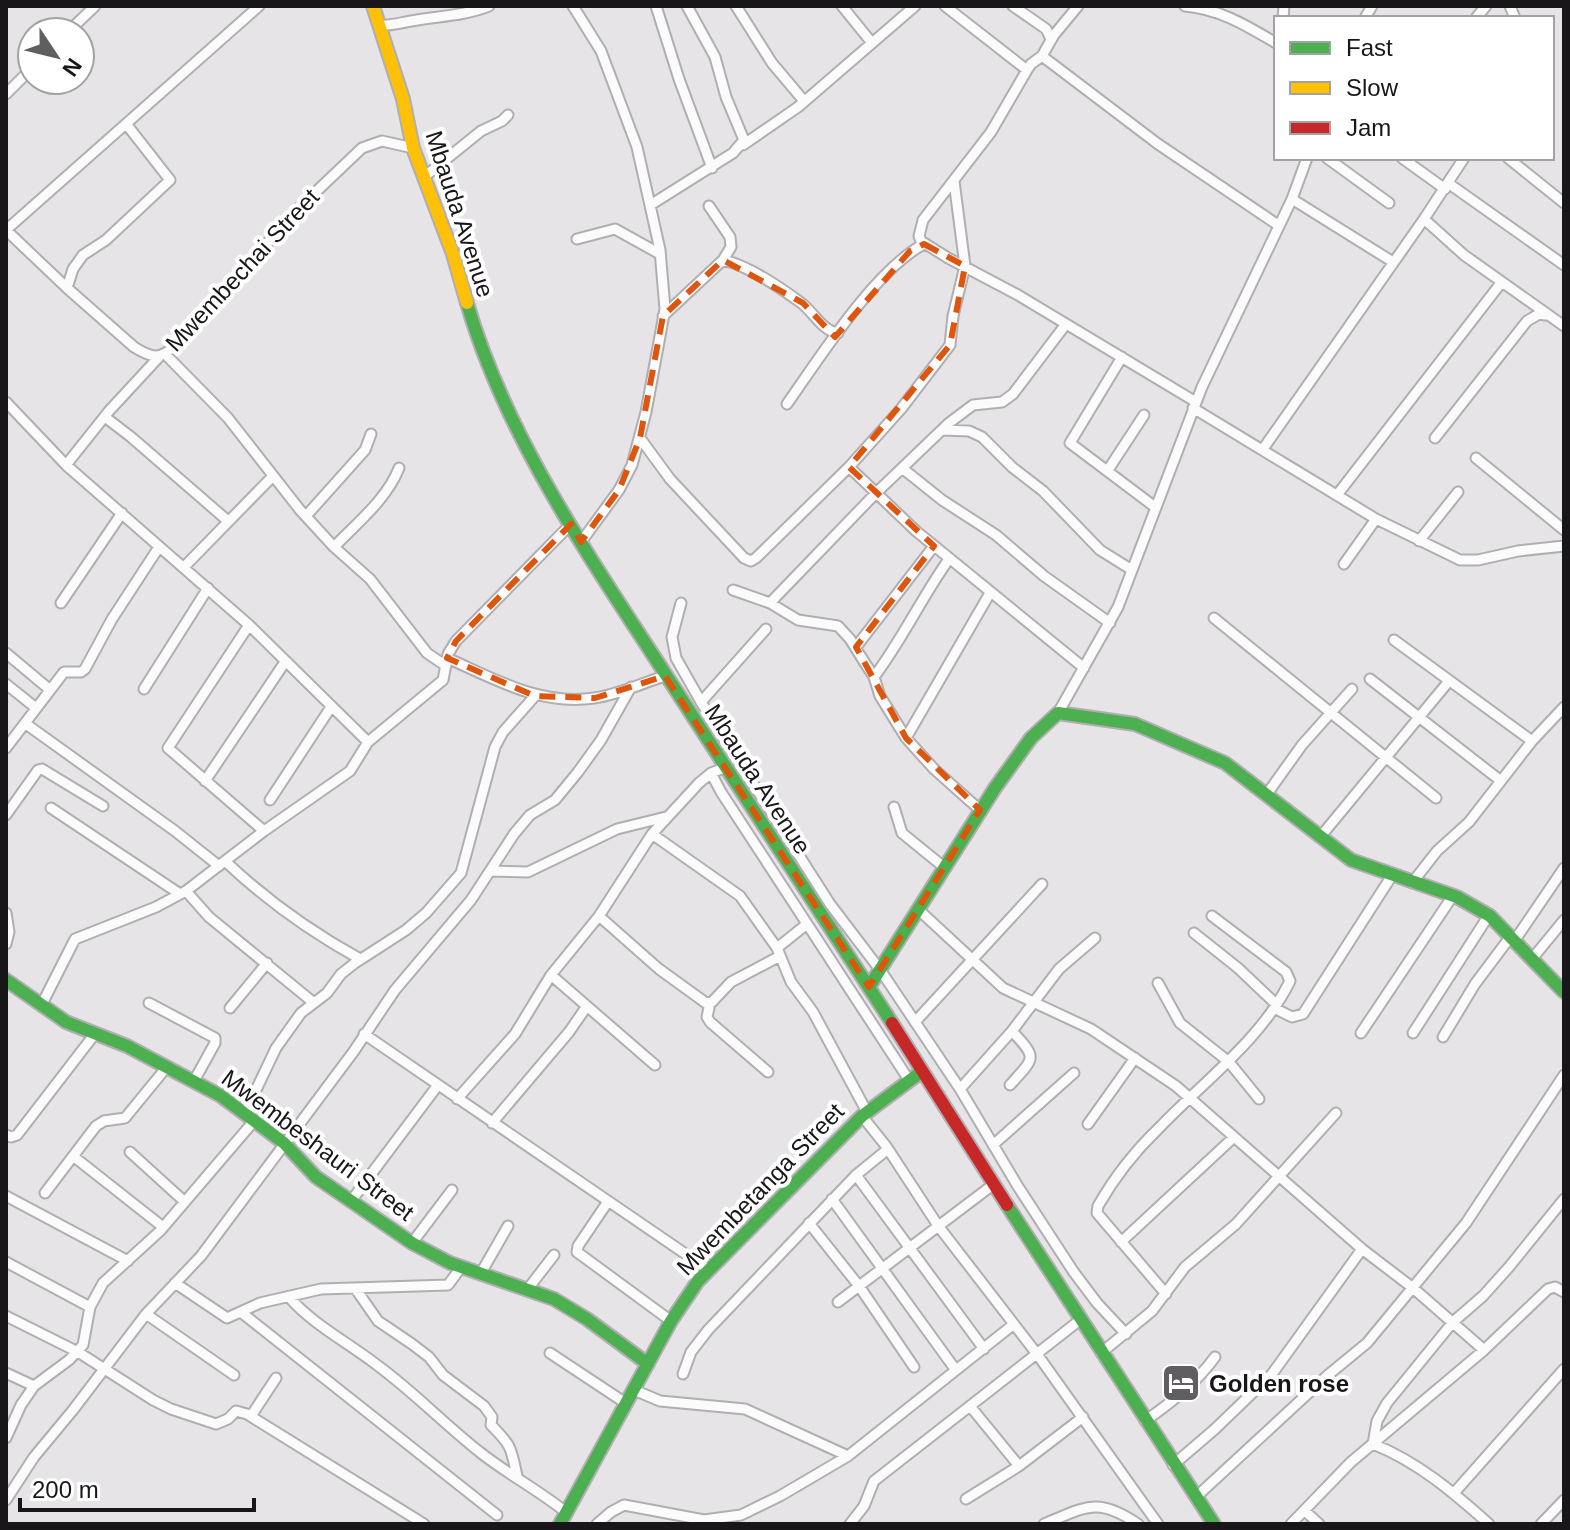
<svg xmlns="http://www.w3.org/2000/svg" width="1570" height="1530" font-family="Arial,sans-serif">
<rect width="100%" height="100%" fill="#e7e4e8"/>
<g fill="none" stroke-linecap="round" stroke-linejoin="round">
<defs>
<path id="street" d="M573,6L601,51L637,147L660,250L665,309L646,412L632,465L619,490L581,542
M656,6L679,79L712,168
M736,6L772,63L804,101
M842,6L872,43
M945,6L1027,70L991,132L923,220L919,236L921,241L948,258L1018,295L1196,402
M1013,6L1046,29L1051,39
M1185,6C1220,9 1247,26 1276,43
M1510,6L1515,18
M1283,18L1284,6
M1365,18L1372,6
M1476,18L1486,6
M379,25C391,26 399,23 411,21C438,16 464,16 489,6
M68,32L95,6
M1042,56L1158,144L1278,225
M1027,70L1031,64L1042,56L1054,35L1078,6
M6,94L32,68
M743,145L798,107L915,6
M1327,158L1389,203
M1402,158L1445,189
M1508,158L1564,203
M424,177L481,131L502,121L508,115
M1448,183L1564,265
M1292,199L1393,262
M652,204L733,153L744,140L726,97L715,57L687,6
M1424,219L1464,255L1564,326
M6,230L67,288L134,347C150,357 160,361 174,346L300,207L362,148L382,141L413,148
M6,230L259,6
M577,239L615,229L660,254
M723,260C749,266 778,286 800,302C813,311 822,331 838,333
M67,288L73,269L83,255L106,240L170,180L127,125
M663,316L723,260L731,247L730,237L709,206
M166,355L228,418L300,510L334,547L370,579L427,653L446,666
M1122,357L1070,443L1155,507
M6,402L66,465L249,625L368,742
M787,404C820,357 875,270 924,244
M1193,408L1376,519L1460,560H1478L1518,551L1564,546
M105,417L131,437L228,521
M942,430L969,431L982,437L1012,467L1043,491L1100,550L1132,570
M640,438L670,479L744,558L751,561L756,558L849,467L901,409L950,345L953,316L965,266L954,181
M1435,438L1527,321L1539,314L1545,315
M1263,449L1424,219L1464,158
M1476,458L1564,530
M66,465L109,411L159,357
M849,467L916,531L1084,668
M902,468L942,500L996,535L1044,576L1110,623
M1108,470L1144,415
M1337,495L1501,283
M306,516L365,450L371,434
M1419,541L1458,492
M334,547C357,523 387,499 399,468
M1344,564L1376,519
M184,567L273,476
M733,590L770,603L798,620L838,626L850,639L863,660L874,677L880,696L906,738L934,769L980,810
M61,603L122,513
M681,603L672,637L676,658L701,702L830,904L881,971L960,1089L1017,1185L1073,1271L1097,1303L1126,1334
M770,603L876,493L949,423L973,405L1002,402L1013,394L1066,324
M1214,618L1436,798
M249,625L168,748L264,831
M1394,640L1532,741
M856,647L934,546
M6,653L49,689
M447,658C495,679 540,706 594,698C618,695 642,683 665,676
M874,677C902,640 922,597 949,559
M1370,679L1501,781
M6,684L36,708
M144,689L208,588
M701,702L766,629
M1058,713L1118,607L1202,387L1292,199L1307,158
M26,724L175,831L219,866
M906,738L990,593
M6,748L64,672H81L85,669L112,619L159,547
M711,773L721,792L909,1080
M205,781L285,662
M1267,794L1302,745L1352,689
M270,800L331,707
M894,807L902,833L945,868
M51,808L180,894
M6,815L38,770L42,769L103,806
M652,834L740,896L777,948L791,982L813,1012L867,1112
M1321,836L1449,681
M225,861C266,900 311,932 360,959
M491,871L528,872L617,829L666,817
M1412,883L1437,851L1469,822L1532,741L1564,707
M186,891L209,917L314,1003
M920,911L1003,988L1091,1029L1176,1086L1362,1249L1413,1288L1484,1350
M6,913L9,932L6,944
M599,916L659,969L706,1003L712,1002L731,982L780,956
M1194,933L1238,968L1276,1004
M1515,940L1564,868
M777,948L807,924
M1532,959L1564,920
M551,975L655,1065
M1158,983L1180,1023L1229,1062L1259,1099
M149,1003L215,1038V1043L194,1081
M710,1003L707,1017L710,1022L768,1072
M41,1006L75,939L156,907L186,891L264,831L350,771L368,742L443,680L448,654L456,641L571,524
M230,1008L267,963
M1274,1008L1292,1017L1303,1014L1391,877
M915,1022L1042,884
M1361,1033L1452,897
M1413,1033L1489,915
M364,1034L709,1270
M1443,1037L1475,984L1511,936
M1010,1085C1035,1057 1038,1059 1012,1031
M960,1089L1012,1031L1059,969L1095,938
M457,1099L515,1034L551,975L599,916L652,834L699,783L711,773L724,768
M245,1113L276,1048L301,1013L327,993L341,974L355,963L406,930L426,913L461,873L495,747L503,732L535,696
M862,1116L886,1146L939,1227L1037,1354L1158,1524
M492,1123L569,1032L587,1006
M1088,1124L1135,1058
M6,1135L11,1137L17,1135L94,1035
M993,1145L1074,1073
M130,1152L185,1202
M73,1156L163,1227
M856,1175L984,1349
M45,1193L96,1126L104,1121L125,1118L166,1068
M6,1196L128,1261
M832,1199L955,1369
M351,1201L438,1085
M607,1203L578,1246L577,1252L671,1321
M809,1223L859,1286L914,1367
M1121,1242L1233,1138
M412,1243L452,1190
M6,1262L90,1307
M481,1273L508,1226
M175,1283L227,1318L260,1303L321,1289L448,1285L462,1266
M355,1288L378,1321L412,1344L429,1357L443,1375L484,1406L492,1417L491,1425C512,1446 511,1448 517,1476
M527,1290L554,1255
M1166,1294L1097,1213L1098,1206C1114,1178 1136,1150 1159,1128C1203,1082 1262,1039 1290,981L1286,972L1212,916
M289,1297C313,1325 349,1343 377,1365C414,1392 445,1425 481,1453C509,1475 540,1491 567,1513
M838,1302L994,1184
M242,1313L497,1515
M146,1314L234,1375
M6,1316L78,1352L153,1400L171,1409L216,1424L228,1419L236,1411L247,1414L424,1524
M550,1353L627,1404
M1101,1353L1152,1311L1185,1267L1236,1224L1336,1113
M6,1373L34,1386
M683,1374L691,1352L708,1330L856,1175L888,1149
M634,1390L660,1401L745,1409L848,1456
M970,1406L1019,1466
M251,1416L276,1378
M1145,1421C1172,1402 1196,1383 1215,1357
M6,1438L21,1405L34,1386L69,1360L83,1345L90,1307L103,1283L160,1231L254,1121
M1173,1465L1215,1429L1272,1374L1362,1249
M1454,1493L1564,1369
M1196,1497L1328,1375L1367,1343L1466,1223L1564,1075
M966,1499L1019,1466L1083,1417
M6,1500L34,1457L73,1410L146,1314L201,1256L354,1051L395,990L471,900L514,834L530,815L555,800L578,772L601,740L631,687
M1305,1511L1319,1524
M597,1524L611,1512L624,1505L704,1520L741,1515L780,1496L848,1456L1014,1324
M850,1524L864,1506L874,1481L1080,1320
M1044,1524C1086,1507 1097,1496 1138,1524
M1291,1524L1351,1462L1483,1351L1548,1289L1555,1287L1564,1292
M1489,1524C1453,1492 1418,1462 1373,1444L1377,1421L1387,1403L1453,1322L1483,1296L1509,1267L1564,1199
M1541,1524L1564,1500"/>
<path id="fast" d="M467,303C506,437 589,556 664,672C740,789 816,906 892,1023
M6,980L66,1022L127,1046L221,1096L284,1143L316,1177L412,1243L450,1263L554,1299L587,1319L648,1364
M869,987L995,788L1031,738L1058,713L1135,724L1225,763L1351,860L1457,897L1490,916L1564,992
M1007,1205L1214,1524
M560,1524L671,1321L698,1281L862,1116L921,1072"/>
<path id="slow" d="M373,6L403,99L413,148L453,254L467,303"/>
<path id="jam" d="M892,1023L1007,1205"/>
</defs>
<use href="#street" stroke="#b0aeb1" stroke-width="13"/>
<use href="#fast" stroke="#b0aeb1" stroke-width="16"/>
<use href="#slow" stroke="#b0aeb1" stroke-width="16"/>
<use href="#jam" stroke="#b0aeb1" stroke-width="16"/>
<use href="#street" stroke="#fbfbfc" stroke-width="9"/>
<use href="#fast" stroke="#4caf50" stroke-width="12"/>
<use href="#slow" stroke="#ffc107" stroke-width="12"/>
<use href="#jam" stroke="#c62828" stroke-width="12"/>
</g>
<path fill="none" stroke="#de560d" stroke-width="6" stroke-dasharray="16 10" stroke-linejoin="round" d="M924,244L965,266L950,345L849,467L934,546L856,647L906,738L980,810L869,987L665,676L595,698L535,696L447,658L456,641L571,524L581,542L619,490L640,438L663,316L723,260L803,303L835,337L910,251Z"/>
<defs>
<symbol id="hotel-square" viewBox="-11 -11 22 22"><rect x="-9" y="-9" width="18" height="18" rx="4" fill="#605e61" stroke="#fff"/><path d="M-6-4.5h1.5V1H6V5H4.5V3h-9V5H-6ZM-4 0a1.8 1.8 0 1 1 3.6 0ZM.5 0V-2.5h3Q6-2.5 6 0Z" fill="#fff"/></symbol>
</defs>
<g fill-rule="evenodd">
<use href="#hotel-square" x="1159" y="1361" width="44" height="44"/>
</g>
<g text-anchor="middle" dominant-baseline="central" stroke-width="8" stroke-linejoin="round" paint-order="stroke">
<g font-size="24" fill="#181619" stroke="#fff">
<text transform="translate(460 214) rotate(72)">Mbauda Avenue</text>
<text transform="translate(242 270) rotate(-47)">Mwembechai Street</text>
<text transform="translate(758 779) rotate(57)">Mbauda Avenue</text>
<text transform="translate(318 1145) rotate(37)">Mwembeshauri Street</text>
<text transform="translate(760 1189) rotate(-46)">Mwembetanga Street</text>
</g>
<g font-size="24" font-weight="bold" fill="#181619" stroke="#fff" text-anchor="start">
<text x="1209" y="1383">Golden rose</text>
</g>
</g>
<rect width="1570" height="1530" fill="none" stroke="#181619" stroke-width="16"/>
<rect x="1274" y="16" width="280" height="144" fill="#ffffff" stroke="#a3a2a3" stroke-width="2"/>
<rect x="1290" y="42" width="40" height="12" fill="#4caf50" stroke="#a3a2a3" stroke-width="2"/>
<text x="1346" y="56" font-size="24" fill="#181619">Fast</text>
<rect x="1290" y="82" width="40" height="12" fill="#ffc107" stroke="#a3a2a3" stroke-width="2"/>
<text x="1346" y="96" font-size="24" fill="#181619">Slow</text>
<rect x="1290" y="122" width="40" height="12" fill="#c62828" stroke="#a3a2a3" stroke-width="2"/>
<text x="1346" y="136" font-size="24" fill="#181619">Jam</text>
<g transform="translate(56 56) rotate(125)"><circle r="38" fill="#ffffff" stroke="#a3a2a3" stroke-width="2"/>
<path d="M0-6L14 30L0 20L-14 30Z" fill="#605e61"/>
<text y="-12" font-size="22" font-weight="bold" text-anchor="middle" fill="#181619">N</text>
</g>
<path d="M20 1498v12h234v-12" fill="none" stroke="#181619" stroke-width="4"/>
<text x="32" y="1498" font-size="24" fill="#181619" stroke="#ffffff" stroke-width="6" paint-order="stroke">200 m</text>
</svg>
